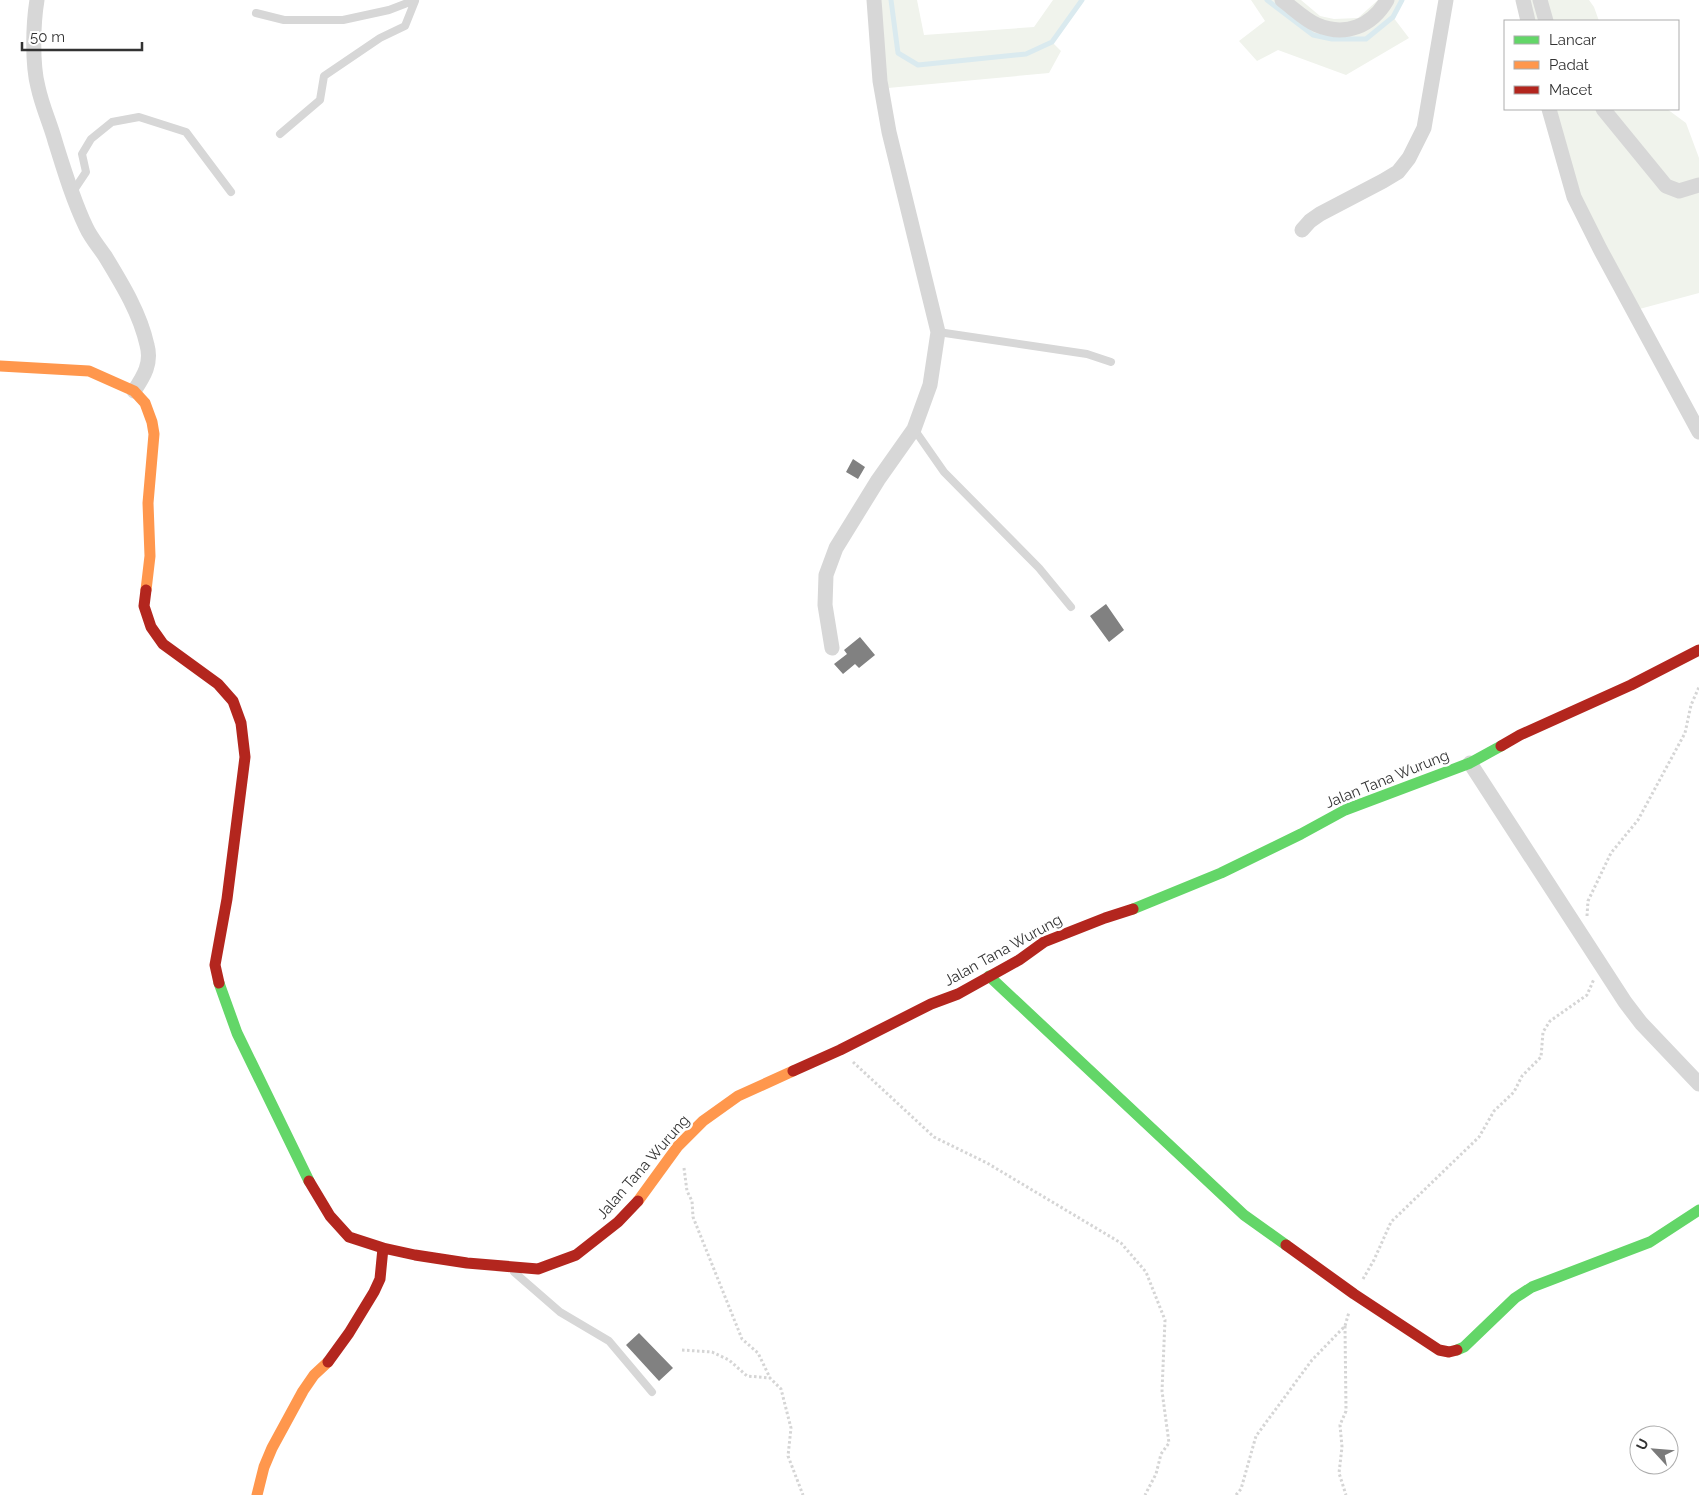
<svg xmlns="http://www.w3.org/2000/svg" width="1699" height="1495" font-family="Raleway,sans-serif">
<rect width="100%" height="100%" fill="#fff"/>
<path fill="#f0f3ec" d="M879,0H917L924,35L1034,27L1053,0H1082L1052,42L1061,51L1049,73L888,88Z
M1251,0H1301L1320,16L1334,19L1358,18L1378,0H1402L1393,17L1409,38L1346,75L1278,50L1257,61L1239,41L1265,21Z
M1522,0H1589L1594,7L1599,21H1527Z
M1550,109H1667L1686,123L1699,158V293L1632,311L1575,209Z"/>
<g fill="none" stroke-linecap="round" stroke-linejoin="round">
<path stroke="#daeaef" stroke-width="5" d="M891,0L898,53L918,65L1026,54L1052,42L1082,0
M1267,0L1313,35L1332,39H1366L1393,17L1402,0"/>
</g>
<path fill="#818181" d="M853,459L865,467L858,479L846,472Z
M1106,604L1124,630L1109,642L1090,616Z
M860,637L875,655L859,668L855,664L843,674L834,664L847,654L844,650Z
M639,1333L673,1368L659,1381L626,1345Z"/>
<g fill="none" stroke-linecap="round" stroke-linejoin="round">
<path stroke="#d5d5d5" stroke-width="3" stroke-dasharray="2.5 2.5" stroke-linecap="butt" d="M1587,916L1588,901L1611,853L1638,820L1685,733L1691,705L1699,687
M853,1062L934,1137L987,1163L1121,1243L1146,1272L1165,1320L1162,1391L1169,1443L1161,1454L1156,1474L1145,1495
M684,1168L687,1191L692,1201L693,1217L742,1339L758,1353L770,1378
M1363,1279L1374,1260L1391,1222L1479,1137L1494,1111L1514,1092L1522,1076L1541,1057L1543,1032L1550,1021L1587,995L1594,979
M1345,1326L1346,1411L1340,1425L1342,1447L1339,1473L1346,1495
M682,1350L712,1352L729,1360L747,1376L770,1378L781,1389L791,1428L788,1456L803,1495
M1236,1495L1241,1489L1256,1436L1312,1360L1345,1326L1349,1312"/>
<path stroke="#d7d7d7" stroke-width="8" d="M256,13L284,20H343L389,10L415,0
M280,134L320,100L324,76L380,38L405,26L415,1
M72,193L86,172L82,154L91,139L112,122L139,117L186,132L231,192
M938,332L1087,354L1111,362
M914,429L944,472L1039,568L1071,607
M514,1272L560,1312L609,1341L652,1392"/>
<path stroke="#d7d7d7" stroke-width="15" d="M37,0C33,24 32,64 38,87C42,106 50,123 55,141C64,170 73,200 86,227C91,238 99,247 105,256C122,284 140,313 147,345C152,363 144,376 134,391
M1282,0C1293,8 1305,20 1317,25C1346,37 1372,26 1387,0
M1523,0L1528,21
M1540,0L1546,21
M1549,109L1574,197L1600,249L1699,432
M1603,109L1666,186L1679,191L1699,185
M1302,230L1310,221L1320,214L1383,181L1398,172L1409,158L1424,128L1446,0
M832,648L825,605L826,575L836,548L878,480L914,429L930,385L938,332L889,132L880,81L874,0
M1470,763L1625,1002L1641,1023L1699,1084"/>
<path stroke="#63d668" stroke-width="11" d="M1133,909L1221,873L1301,834L1345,810L1470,763L1501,746
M989,976L1244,1215L1286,1245
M219,983L237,1033L309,1181
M1457,1350L1464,1347L1515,1298L1532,1287L1650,1242L1699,1210"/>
<path stroke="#ff974d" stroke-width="11" d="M0,366L89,371L134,391L145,403L152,422L154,434L148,503L150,556L146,590
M638,1201L678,1146L703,1121L738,1096L793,1071
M257,1495L264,1467L272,1448L303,1391L314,1375L328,1362"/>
<path stroke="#b3261e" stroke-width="11" d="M146,590L144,606L151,627L163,644L218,684L233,701L241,723L245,757L227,899L215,965L219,983
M1501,746L1520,735L1631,685L1699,650
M793,1071L840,1050L931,1004L958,994L1019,960L1044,942L1105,918L1133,909
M309,1181L330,1216L349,1237L383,1248L380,1279L374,1292L349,1333L328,1362
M1286,1245L1354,1294L1439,1350L1449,1352L1457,1350
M383,1248L415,1255L467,1263L538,1269L576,1255L618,1222L638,1201"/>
</g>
<g text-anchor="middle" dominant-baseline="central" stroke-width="5" stroke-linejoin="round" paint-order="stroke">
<g font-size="15" fill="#333" stroke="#fff">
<text transform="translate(1387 779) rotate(-22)">Jalan Tana Wurung</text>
<text transform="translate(1003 950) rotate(-29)">Jalan Tana Wurung</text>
<text transform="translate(643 1167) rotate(-49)">Jalan Tana Wurung</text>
</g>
</g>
<rect x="1504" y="20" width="175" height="90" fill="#ffffff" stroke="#adadad"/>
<rect x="1514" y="36" width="25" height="8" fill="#63d668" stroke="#adadad"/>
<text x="1549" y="45" font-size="15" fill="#333333">Lancar</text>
<rect x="1514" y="61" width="25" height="8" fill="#ff974d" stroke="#adadad"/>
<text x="1549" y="70" font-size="15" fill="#333333">Padat</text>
<rect x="1514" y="86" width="25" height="8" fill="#b3261e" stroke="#adadad"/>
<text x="1549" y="95" font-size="15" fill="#333333">Macet</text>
<g transform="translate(1654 1450) rotate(296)"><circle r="24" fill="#ffffff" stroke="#adadad"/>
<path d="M0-4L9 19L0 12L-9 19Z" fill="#7a7a7a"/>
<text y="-8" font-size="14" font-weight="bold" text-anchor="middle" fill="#333333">U</text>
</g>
<path d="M22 42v8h120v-8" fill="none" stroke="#333333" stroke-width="2.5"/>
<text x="30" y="42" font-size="15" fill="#333333" stroke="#ffffff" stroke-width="4" paint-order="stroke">50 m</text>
</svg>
